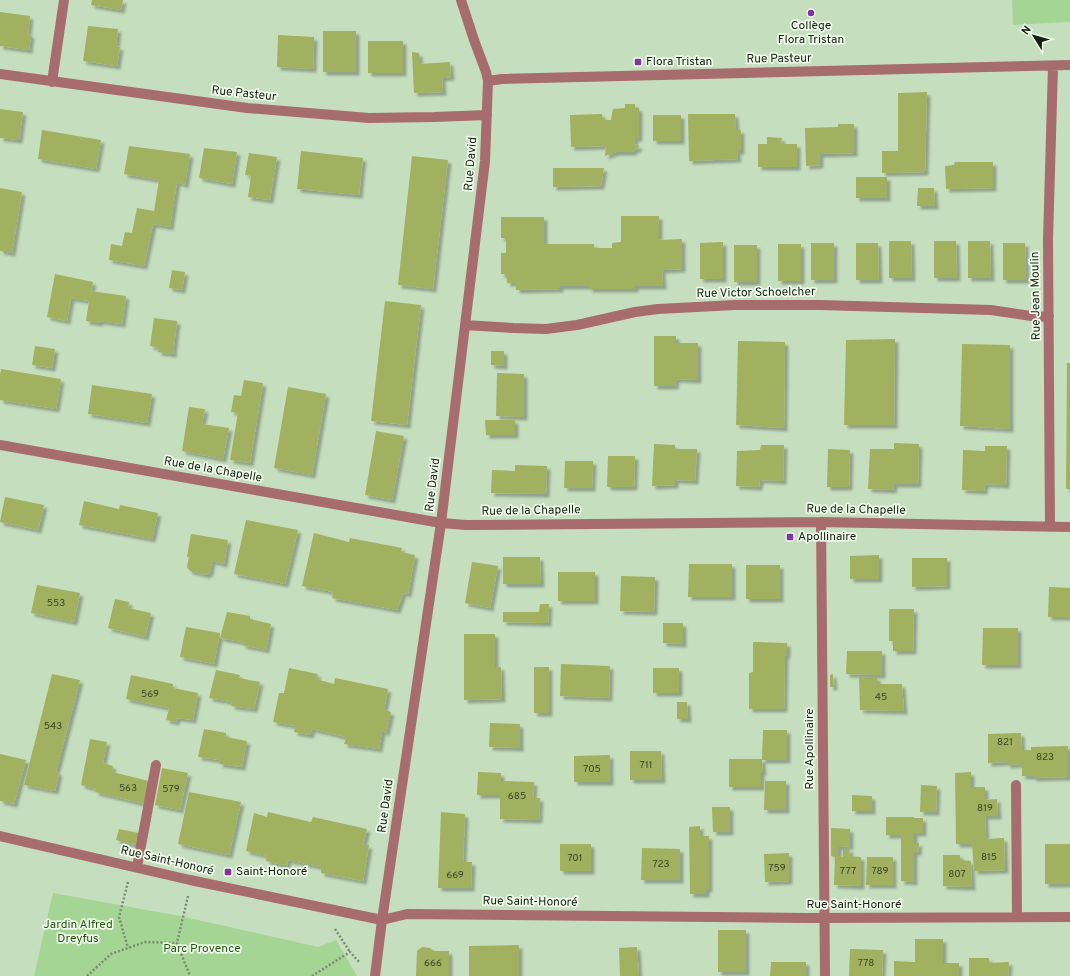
<svg xmlns="http://www.w3.org/2000/svg" width="1070" height="976" font-family="Overpass,sans-serif">
<defs>
<filter id="shadow"><feDropShadow dx="3.5" dy="3.5" stdDeviation="1" flood-color="#0004"/></filter>
</defs>
<rect width="100%" height="100%" fill="#c5debd"/>
<path fill="#a5d594" d="M1012,0H1070V22L1013,25Z
M53,893L180,916L318,947L336,940L357,976H34Z"/>
<path fill="#a2b15f" filter="url(#shadow)" d="M92,0H123L121,10L91,5Z
M0,12L30,16L28,34L31,35L29,50L0,46Z
M88,26L118,29L116,46L120,47L117,66L83,61Z
M323,31H356V72H323Z
M278,35L314,37L313,69L277,67Z
M368,41H403V73H368Z
M412,52L419,53L420,64L450,62L451,77L442,78L443,92L414,93Z
M927,92L925,172L882,173V151H898V93Z
M625,104H635V108H639V138H635L634,144L639,146L638,148L632,152H616L605,156L606,146L571,147L570,115L602,114L603,120H611L613,109L625,108Z
M0,109L23,112L19,140L0,138Z
M688,114H735L736,130H741V151H737L738,159L689,161Z
M653,115H681V141H653Z
M838,124H854V153L820,154V165L806,166L805,128L838,127Z
M42,130L101,140L96,169L38,159Z
M767,137L782,138L781,144H797V167H758V144H767Z
M129,146L190,154L185,185L177,182L170,227L153,224L144,266L109,260L111,244L122,246L125,232L132,233L137,208L154,211L159,180L124,174Z
M204,148L237,152L232,184L199,178Z
M301,151L363,158L359,195L297,189Z
M249,153L277,157L270,200L248,197L251,176L245,175Z
M412,156L448,160L433,289L398,285Z
M955,162H993V188L946,189L945,166L954,165Z
M553,168H604L601,186L553,187Z
M856,177H887V198H856Z
M0,188L22,192L12,253L0,251Z
M918,188H934L935,206H917Z
M621,216H659V240L682,239V269L662,270L663,286H635V289H589V286H560V289L516,290V283H507L506,274H501V253H506V238H501V217H544V244H594V248H612V243L621,242Z
M889,241H911L912,278H889Z
M934,241H956L957,278H934Z
M968,241H990L991,278H968Z
M723,242V279H700V243Z
M811,243H834V280H811Z
M856,243H878L879,280H856Z
M1003,243H1025L1026,280H1003Z
M778,244H801V281H778Z
M734,245H757V282H734Z
M172,270L185,272L182,290L169,288Z
M55,274L93,282L91,291L126,296L122,324L100,321L99,323L86,321L89,301L71,298L67,321L47,317Z
M385,301L421,305L407,425L371,421Z
M154,318L177,321L173,354L158,352L159,348L150,346Z
M654,336H676V343H698V380L676,379L675,386H654Z
M895,339L894,425H844L846,340Z
M738,341L785,342L784,428L736,425Z
M962,344L1010,345V429L960,426Z
M35,346L55,349L52,368L32,365Z
M491,351H504V366L491,365Z
M1067,363H1070V489H1066Z
M1,369L61,379L56,409L0,400V375Z
M497,373L524,374V417L496,416Z
M244,380L263,383L250,463L230,460L238,413L231,412L234,395L241,396Z
M92,385L152,394L147,423L88,414Z
M288,387L326,394L312,475L274,468Z
M189,407L205,409L202,424L229,428L223,459L182,451Z
M485,420H515V435H486Z
M376,431L404,436L392,500L365,495Z
M894,443L919,444L918,484H894L893,490L868,489L870,449H894Z
M654,444L675,445V449H697L695,481L675,480V485L652,486Z
M761,445H784L783,481L760,480L759,487L736,486L737,451L760,450Z
M985,446H1007L1006,485L985,484L984,491L962,490L963,450L985,451Z
M828,449L850,450L849,487H827Z
M608,456H635L634,487H607Z
M565,461H593L592,488H564Z
M515,465L547,466L546,494L491,493L492,470L515,471Z
M5,497L44,505L38,530L0,522Z
M84,501L119,509L120,505L158,513L152,539L79,525Z
M246,520L298,530L285,584L234,574Z
M314,533L349,542L350,538L402,548L401,552L415,555L408,594L403,593L397,610L332,598L333,592L302,586Z
M191,534L228,540L224,564L212,561L210,572L206,575L190,571L187,567L189,557H187Z
M879,555V579H850V556Z
M503,557H540L541,584H503Z
M912,558H947V586L912,587Z
M472,562L498,566L490,608L465,603Z
M689,564H732V597H688Z
M746,565H780V599H746Z
M558,572H595V601H558Z
M621,576L655,577L654,612L620,611Z
M37,585L80,593L74,622L31,613Z
M1049,587L1070,588V617H1048Z
M115,599L129,602L128,608L151,613L145,637L108,628Z
M540,604H549L548,623L503,622V612H539Z
M889,609H914L913,651H893V641H889Z
M227,612L250,616V619L271,624L266,650L242,645L243,642L220,638Z
M663,623H683V644L663,643Z
M186,627L220,633L214,664L180,657Z
M983,628H1018V665H982Z
M464,634H495V667H501L502,699L464,700Z
M753,642L787,643V655L785,656L784,709H749V673L753,672Z
M847,651H882V675L846,674Z
M561,664L610,666L609,698L560,696Z
M534,667H549V713H534Z
M289,668L318,674L316,679L334,684L335,678L388,689L384,710L391,712L386,733L382,731L379,749L344,744L346,737L312,729L310,735L294,732L295,726L273,722L279,693H284Z
M653,668H679V693H653Z
M216,670L240,675L239,678L260,682L254,709L231,706L232,702L209,698Z
M52,674L80,680L56,772L59,773L55,791L24,785Z
M833,674L834,687H830V675Z
M131,675L173,684V688L198,693L193,720L177,718L176,722L166,720L169,708L126,699Z
M859,677H877V684H902L904,711L860,710Z
M677,702H687L688,719H677Z
M490,723L520,724V748L489,747Z
M204,729L226,733V737L247,741L242,767L219,764L220,760L198,757Z
M763,730H787V760H762L763,772H761V787H729V759H762Z
M1021,733L1022,750H1031V747L1068,746V777L1033,778V776H1022V764L1007,765V762L988,763V734Z
M90,739L107,742L103,763L113,766L112,772L149,781L145,804L95,792L96,789L81,785Z
M630,751H661L662,780H630Z
M0,754L26,760L14,804L0,801Z
M610,755V782H574V756Z
M162,768L188,773L180,810L155,805Z
M478,772L501,773V781L534,782L533,798H540L539,820L500,819V795H477Z
M971,772V787H985V800L997,799L998,816H985L986,839L1004,838L1005,870L974,871L972,844H956L955,773Z
M765,781H786V810H764Z
M921,785L937,786L936,812H920Z
M189,792L241,802L229,855L178,844Z
M852,795L872,796V811H852Z
M712,807H730V832H713Z
M268,812L311,822L313,817L367,829L363,845H369L363,881L321,873V867L288,860L287,866L266,861L267,856L246,851L254,813L267,817Z
M441,812L465,814L463,862H472L471,888H438Z
M886,817H914V818H923V833H914V843H919L918,852H914V882L901,881V835H886Z
M700,826V836H709V889H706V894H690L689,827Z
M831,828L850,829V846L838,847V856L843,857V849H850L849,856L861,857V886L834,885L835,857L831,856Z
M119,829L139,833L136,845L116,840Z
M560,844H591V871H560Z
M1045,844H1070V884H1045Z
M642,848L680,849V880H641Z
M789,853V881L765,882L764,854Z
M943,855H960V860L971,861L972,887L943,886Z
M867,857H893V885H866Z
M718,930H746V972H718Z
M915,939H943V963H959V976H894V961L915,962Z
M519,945V976H469V946Z
M422,947L430,948L434,951H449V976H416L417,951Z
M637,947L639,976H620L619,948Z
M850,949L883,950L882,976H849Z
M969,958H989V963L1009,962L1008,976H969Z
M771,962H806V976H770Z"/>
<g fill="none" stroke-linecap="round" stroke-linejoin="round">
<path stroke="#7a8b73" stroke-width="2.5" stroke-dasharray="2 2" stroke-linecap="butt" d="M128,882L119,917L128,948
M188,896L177,943L190,976
M335,929L350,952
M87,976L111,954L145,942L177,943
M312,976L350,952L360,963"/>
<path stroke="#a76c6e" stroke-width="10" d="M0,74L247,108L369,118L434,117L487,115
M488,81L502,79L1070,65
M52,82L64,0
M465,325L513,328L546,329L577,325L635,312L658,309L735,305H820L991,310L1038,317L1049,316
M0,445L441,523L466,525L821,522L1070,527
M821,522L825,976
M1050,527L1048,240L1053,66
M1016,785L1017,917
M0,836L190,880L382,920L407,914L807,918L1070,917
M137,867L156,765
M375,976L382,920L441,523L485,161L488,81L486,72L474,40L461,0"/>
</g>
<g fill="#87319f" stroke="#eefbea" stroke-width="1.5">
<circle cx="811" cy="13" r="4"/>
<rect x="634" y="58" width="8" height="8" rx="2"/>
<rect x="786" y="533" width="8" height="8" rx="2"/>
<rect x="224" y="868" width="8" height="8" rx="2"/>
</g>
<g text-anchor="middle" dominant-baseline="central" stroke-width="3.5" stroke-linejoin="round" paint-order="stroke">
<g font-size="10" fill="#3a4426">
<text x="56" y="603">553</text>
<text x="150" y="694">569</text>
<text x="881" y="697">45</text>
<text x="53" y="726">543</text>
<text x="1005" y="742">821</text>
<text x="1045" y="757">823</text>
<text x="646" y="765">711</text>
<text x="592" y="769">705</text>
<text x="128" y="788">563</text>
<text x="171" y="789">579</text>
<text x="517" y="796">685</text>
<text x="985" y="808">819</text>
<text x="989" y="857">815</text>
<text x="575" y="858">701</text>
<text x="661" y="864">723</text>
<text x="777" y="868">759</text>
<text x="848" y="871">777</text>
<text x="880" y="871">789</text>
<text x="957" y="874">807</text>
<text x="455" y="875">669</text>
<text x="433" y="963">666</text>
<text x="866" y="963">778</text>
</g>
<g font-size="12" fill="#171f13" stroke="#eefbea" text-anchor="start">
<text x="811" y="26" text-anchor="middle">Collège<tspan x="811" dy="14">Flora Tristan</tspan></text>
<text x="646" y="62">Flora Tristan</text>
<text x="798" y="537">Apollinaire</text>
<text x="236" y="872">Saint-Honoré</text>
</g>
<g font-size="12" fill="#171f13" stroke="#eefbea">
<text transform="translate(779 59) rotate(-1)">Rue Pasteur</text>
<text transform="translate(244 94) rotate(6)">Rue Pasteur</text>
<text transform="translate(471 164) rotate(-85)">Rue David</text>
<text transform="translate(756 293) rotate(-1)">Rue Victor Schoelcher</text>
<text transform="translate(1036 296) rotate(-91)">Rue Jean Moulin</text>
<text transform="translate(213 470) rotate(10)">Rue de la Chapelle</text>
<text transform="translate(433 485) rotate(-83)">Rue David</text>
<text transform="translate(856 510) rotate(1)">Rue de la Chapelle</text>
<text transform="translate(531 511) rotate(-1)">Rue de la Chapelle</text>
<text transform="translate(810 749) rotate(-90)">Rue Apollinaire</text>
<text transform="translate(386 806) rotate(-82)">Rue David</text>
<text transform="translate(167 861) rotate(13)">Rue Saint-Honoré</text>
<text transform="translate(530 902) rotate(1)">Rue Saint-Honoré</text>
<text x="854" y="905">Rue Saint-Honoré</text>
</g>
<g font-size="12" fill="#285712" stroke="#eefbea">
<text x="78" y="925">Jardin Alfred<tspan x="78" dy="14">Dreyfus</tspan></text>
<text x="202" y="949">Parc Provence</text>
</g>
</g>
<g transform="translate(1034 36) rotate(307)" stroke="#eefbea" stroke-width="3" paint-order="stroke">
<path d="M0-3L7 15L0 10L-7 15Z" fill="#171f13"/>
<text y="-6" font-size="11" font-weight="bold" text-anchor="middle" fill="#171f13">N</text>
</g>
</svg>
